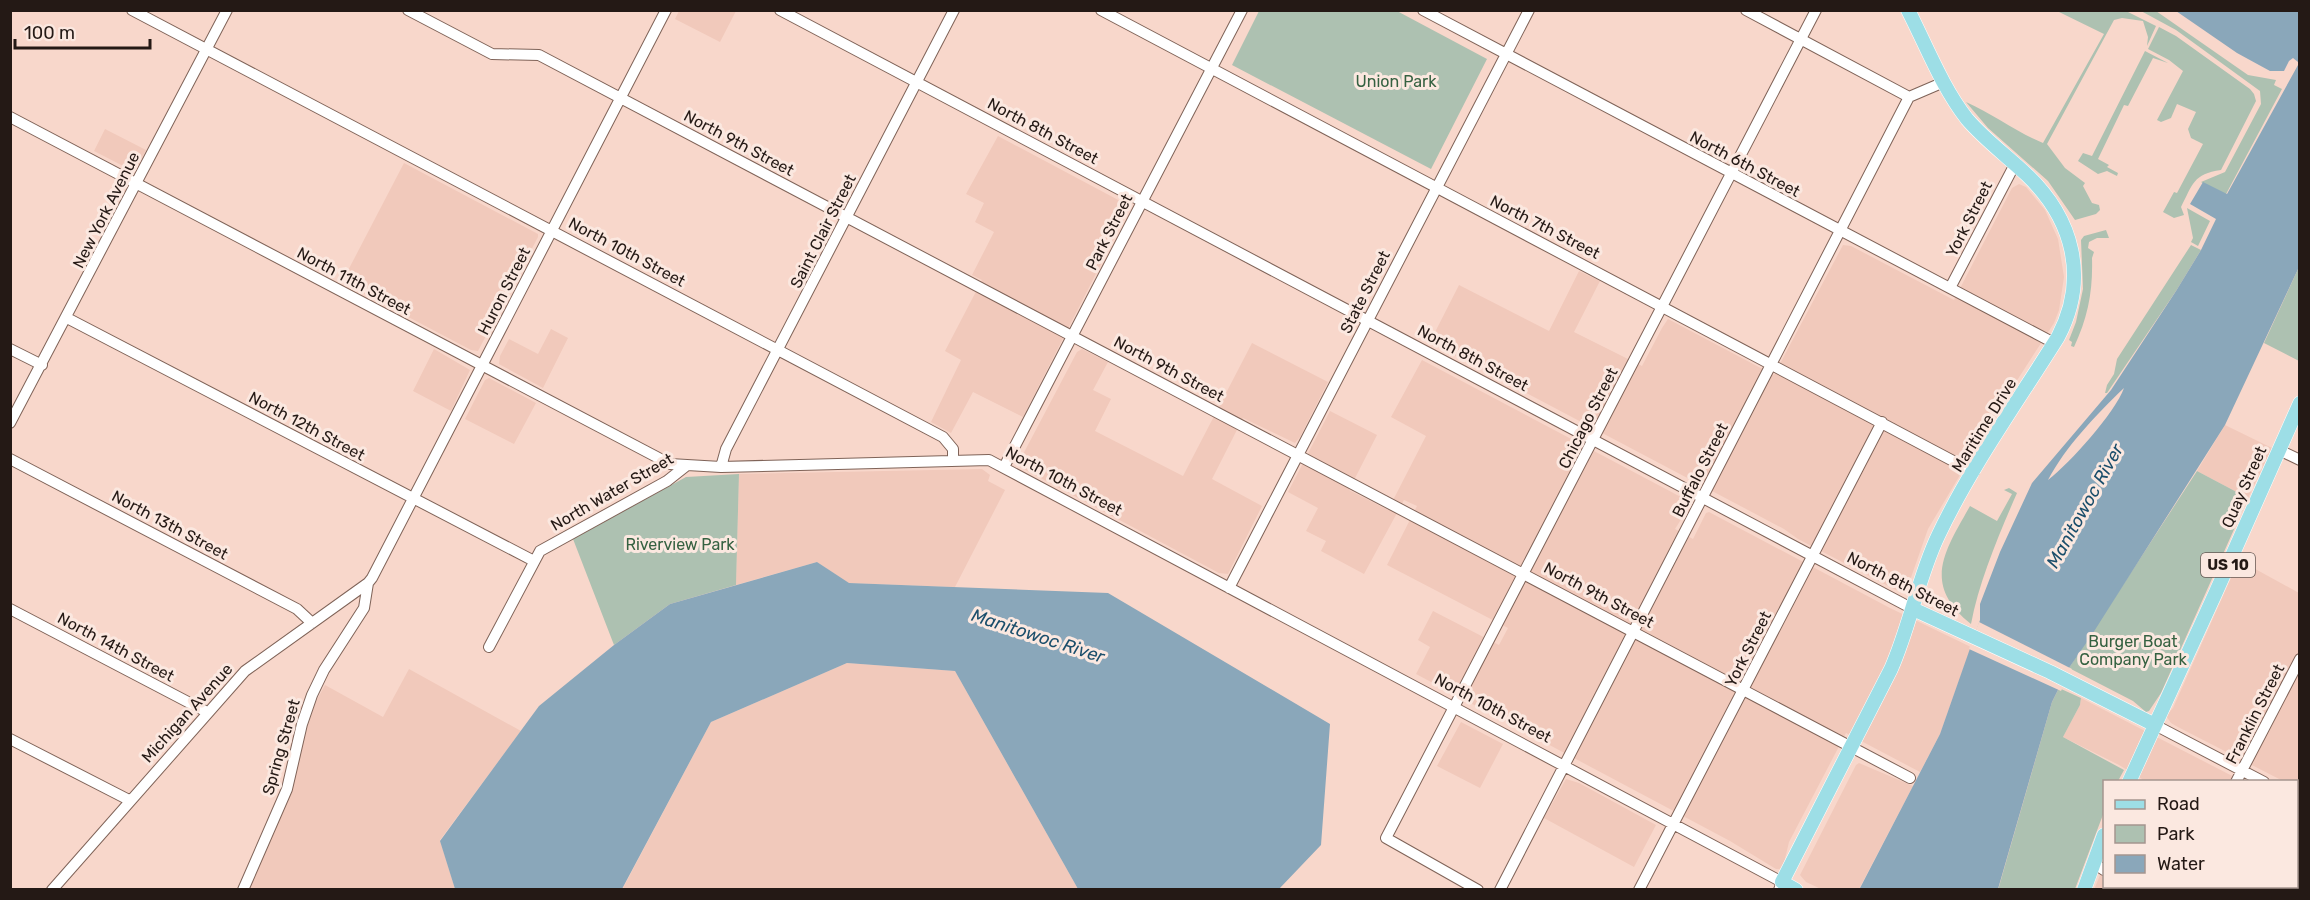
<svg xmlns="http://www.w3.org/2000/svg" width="2310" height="900" font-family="Rubik,sans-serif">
<rect width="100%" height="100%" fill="#f8d7cb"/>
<path fill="#f1c9bb" d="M679,11V10L736,11L720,42L675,19Z
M105,129L146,150L137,167L129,169L94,151Z
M998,136L1122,202L1127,207L1128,211L1023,417L973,392L951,433L931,422L961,360L945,351L982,280L972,275L994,232L975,222L984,203L966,194Z
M404,163L538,234V237L478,351L471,350L342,282Z
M2019,184L2026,187L2045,210L2058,239L2064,277L2059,310L2054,323L2005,399L1928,529L1908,586L1902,591L1896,590L1798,539L1784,529L1430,342L1459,285L1549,331L1579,271L1600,281L1574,332L1642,366L1662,328L1668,319L1774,375L1843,245L1851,246L1954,300L2012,188Z
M551,329L568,338L543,388L499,364L500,356L509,339L538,354Z
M1252,343L1328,382L1300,437L1295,443L1243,418L1212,479L1262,506L1228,574L1219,573L1020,467V460L1077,352L1082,349L1108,362L1093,390L1111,399L1095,431L1183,476Z
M434,349L470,370L451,411L413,391Z
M1422,360L1679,496L1687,497L1690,505L1675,529L1693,539L1706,513L1709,512L1890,608L1971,647L1940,734L1920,772L1846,733L1789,842L1783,867L1780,869H1776L1730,841L1416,674L1430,647L1418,640L1433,611L1499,645L1508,628L1387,565L1417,506L1404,500L1364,574L1321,551L1326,541L1306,531L1318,508L1288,492L1330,411L1377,435L1349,490L1388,510L1426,436L1391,417Z
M489,378L536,403L514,444L465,419L485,380Z
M2225,425L2272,448L2248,498L2197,471Z
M982,469L990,475L988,481L1005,490L955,587L848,583L817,562L736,585L739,474Z
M2239,560L2299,593V790L2297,789L2296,782L2283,781L2176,726L2171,723L2166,716L2173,708Z
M847,663L955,671L1078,889L622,890L711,722Z
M409,669L521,731L440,840L455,889L249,890L292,789L307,728L315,703L325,685L383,717Z
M2081,698L2242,781H2141L2142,779L2119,765L2063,737L2080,705Z
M1461,722L1503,744L1480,788L1437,766Z
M1859,763L1913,786L1859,889H1821L1806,882L1800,875L1856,765Z
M1566,779L1579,783L1656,825L1634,867L1544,818Z
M2297,810L2299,811V889L2094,890L2104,865V886H2296Z"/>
<path fill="#adc1b1" d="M1259,11H1397L1487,59L1431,169L1232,65Z
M2057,11H2126L2156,26L2147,46L2148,37L2143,21L2122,18L2114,20L2047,144L2065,168L2085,183L2083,186L2092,203L2099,205L2100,210L2096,214L2075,220L2048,181L1988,128L1966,102C1993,114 2016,132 2043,143L2104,34Z
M2141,11H2156L2248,75L2276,80L2274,85L2282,89L2225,196L2201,182L2225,172L2261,104L2260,91L2176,30Z
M2159,27L2176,36L2250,89L2254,94L2256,101L2221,170C2193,174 2193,184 2181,207L2184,215L2174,218L2163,212L2174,192L2177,193L2203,144L2191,138L2188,129L2196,112L2177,104L2171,118L2161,122L2157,120L2183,71L2169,60L2148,49Z
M2145,51L2168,63L2153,58L2128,106L2124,105L2098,159L2109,165L2107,167L2118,173L2117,176L2107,171L2098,174L2078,161L2083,153L2092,156Z
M2187,208L2210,221L2198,246L2191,242L2193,238Z
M2106,230L2109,238H2097L2089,242L2088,248L2094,252L2092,258C2093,291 2088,317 2074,347L2071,346L2072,342L2069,340L2076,322L2083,289L2081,240L2084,236Z
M2191,245L2201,250L2176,291L2107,393H2105L2107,385L2114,374L2117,359Z
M2299,267V361L2264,343Z
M2197,471L2248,498L2161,693L2149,711L2146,712L2133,701L2069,668Z
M739,474L736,585L670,604L614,645L573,539L686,477Z
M2009,488L2017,493C2000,532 1979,581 1971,624C1921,584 1945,551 1970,506L1997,521L2012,494L2004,490Z
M2059,688L2081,698L2080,705L2063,737L2124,770L2118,781L2104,782V812L2075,889L1998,890L2052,702Z"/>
<path fill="#8aa7ba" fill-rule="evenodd" d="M2176,11H2299V267L2225,425L2093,633L2069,668L2052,702L1998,889L1859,890L1940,734L1980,620V604L2000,552L2032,483L2111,390L2176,291L2201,250L2216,219L2190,204L2203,182L2227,194L2298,65V62L2293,58L2289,61L2284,71H2270L2237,53ZM2124,388C2115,413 2070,463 2048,480C2066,446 2096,415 2124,388Z
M817,562L849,583L1108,593L1330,724L1321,845L1279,889H1078L955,671L847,663L711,722L622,889H455L440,841L539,706L614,645L670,604Z"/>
<path fill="#f8d7cb" d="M1979,622L2072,669L2061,691L1969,649Z"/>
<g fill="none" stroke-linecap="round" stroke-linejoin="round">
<defs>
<path id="minor" d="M132,10L943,437L953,449V460
M408,10L492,54L539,55L1910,778
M780,10L1913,609
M1101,10L1974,472
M1423,10L2054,343
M1746,10L1909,97
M10,117L670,464L721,467L989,460L1782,882L1779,890
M1950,288L2015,164
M67,318L534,561
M10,349L42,365
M10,423L227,10
M2279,450L2300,460
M10,459L297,609L312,623
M721,467L726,449L954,10
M1004,467L1242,10
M1229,588L1529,10
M10,609L207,712
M489,647L540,551L667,481L686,466
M2155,725L2264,782
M10,739L129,800
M2236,782L2300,659
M2296,798L2300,800
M2095,864L2104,870
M2136,886L2142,890
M52,890L245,671L368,583L372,578L666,10
M243,890L287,789L302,724L312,695L324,670L364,608L368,583
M1478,890L1386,838L1816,10
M1500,890L1909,97L1944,82
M1639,890L1882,422
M2180,890L2181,886"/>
<path id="major" d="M1913,609L2050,672L2155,725
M2129,782L2216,592L2300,403
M1796,890L1782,882L1891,669C1910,626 1918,578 1938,536C1970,468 2018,401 2058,337C2089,278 2073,219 2027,175C2007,156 1985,140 1967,119C1942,87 1927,47 1908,10
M2084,890L2104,835"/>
</defs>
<use href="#minor" stroke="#7f6358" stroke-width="12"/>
<use href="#major" stroke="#fff" stroke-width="15"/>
<use href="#minor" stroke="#fff" stroke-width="10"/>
<use href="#major" stroke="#9ddee6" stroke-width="14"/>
</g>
<g text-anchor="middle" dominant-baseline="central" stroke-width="6" stroke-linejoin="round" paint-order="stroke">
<rect fill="#fbe8e0" stroke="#645752" stroke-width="1.5" x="2201" y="553" width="54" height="24" rx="4.5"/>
<g font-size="15" font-weight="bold" fill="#241915">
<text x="2228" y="565">US 10</text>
</g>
<g font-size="16" fill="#356141" stroke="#fbe8e0">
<text x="1396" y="81">Union Park</text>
<text x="680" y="544">Riverview Park</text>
<text x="2133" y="641">Burger Boat<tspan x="2133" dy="18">Company Park</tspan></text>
</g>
<g font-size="16" fill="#241915" stroke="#fbe8e0">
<text transform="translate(1043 131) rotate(28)">North 8th Street</text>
<text transform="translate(739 143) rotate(28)">North 9th Street</text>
<text transform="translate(1745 164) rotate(28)">North 6th Street</text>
<text transform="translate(106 210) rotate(-63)">New York Avenue</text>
<text transform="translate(1969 219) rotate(-63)">York Street</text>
<text transform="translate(1545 227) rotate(27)">North 7th Street</text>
<text transform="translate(823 231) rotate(-63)">Saint Clair Street</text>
<text transform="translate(1109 232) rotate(-63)">Park Street</text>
<text transform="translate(627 252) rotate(28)">North 10th Street</text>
<text transform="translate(354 281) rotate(28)">North 11th Street</text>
<text transform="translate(504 291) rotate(-63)">Huron Street</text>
<text transform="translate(1365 292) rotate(-63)">State Street</text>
<text transform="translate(1473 358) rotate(28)">North 8th Street</text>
<text transform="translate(1169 369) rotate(28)">North 9th Street</text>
<text transform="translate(1588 418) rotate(-63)">Chicago Street</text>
<text transform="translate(1984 425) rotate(-58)">Maritime Drive</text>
<text transform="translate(307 426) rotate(28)">North 12th Street</text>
<text transform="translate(1700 470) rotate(-63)">Buffalo Street</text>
<text transform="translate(1064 481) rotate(28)">North 10th Street</text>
<text transform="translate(2244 487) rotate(-66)">Quay Street</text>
<text transform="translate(612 492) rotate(-30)">North Water Street</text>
<text transform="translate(170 525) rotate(28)">North 13th Street</text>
<text transform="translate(1903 584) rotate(27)">North 8th Street</text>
<text transform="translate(1599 595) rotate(28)">North 9th Street</text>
<text transform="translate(116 647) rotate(28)">North 14th Street</text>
<text transform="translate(1748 649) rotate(-63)">York Street</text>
<text transform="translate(1493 708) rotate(28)">North 10th Street</text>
<text transform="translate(187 713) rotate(-48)">Michigan Avenue</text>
<text transform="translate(2255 714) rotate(-63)">Franklin Street</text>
<text transform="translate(281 747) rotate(-74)">Spring Street</text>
</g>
<g font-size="18" font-style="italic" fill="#1b4e6b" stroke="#fbe8e0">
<text transform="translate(2085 506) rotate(-61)">Manitowoc River</text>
<text transform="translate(1038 636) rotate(18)">Manitowoc River</text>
</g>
</g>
<rect width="2310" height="900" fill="none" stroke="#241915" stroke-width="24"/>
<rect x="2103" y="780" width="195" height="108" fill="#fbe8e0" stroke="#a5958f" stroke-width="1.5"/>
<rect x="2115" y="800" width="30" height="9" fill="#9ddee6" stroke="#a5958f" stroke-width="1.5"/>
<text x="2157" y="810" font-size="18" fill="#241915">Road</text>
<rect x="2115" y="825" width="30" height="18" fill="#adc1b1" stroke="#a5958f" stroke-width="1.5"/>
<text x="2157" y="840" font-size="18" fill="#241915">Park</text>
<rect x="2115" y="855" width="30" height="18" fill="#8aa7ba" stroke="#a5958f" stroke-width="1.5"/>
<text x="2157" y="870" font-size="18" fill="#241915">Water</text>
<path d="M15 39v9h135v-9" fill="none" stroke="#241915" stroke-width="3"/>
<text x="24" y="39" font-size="18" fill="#241915" stroke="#fbe8e0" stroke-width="4.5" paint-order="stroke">100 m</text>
</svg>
